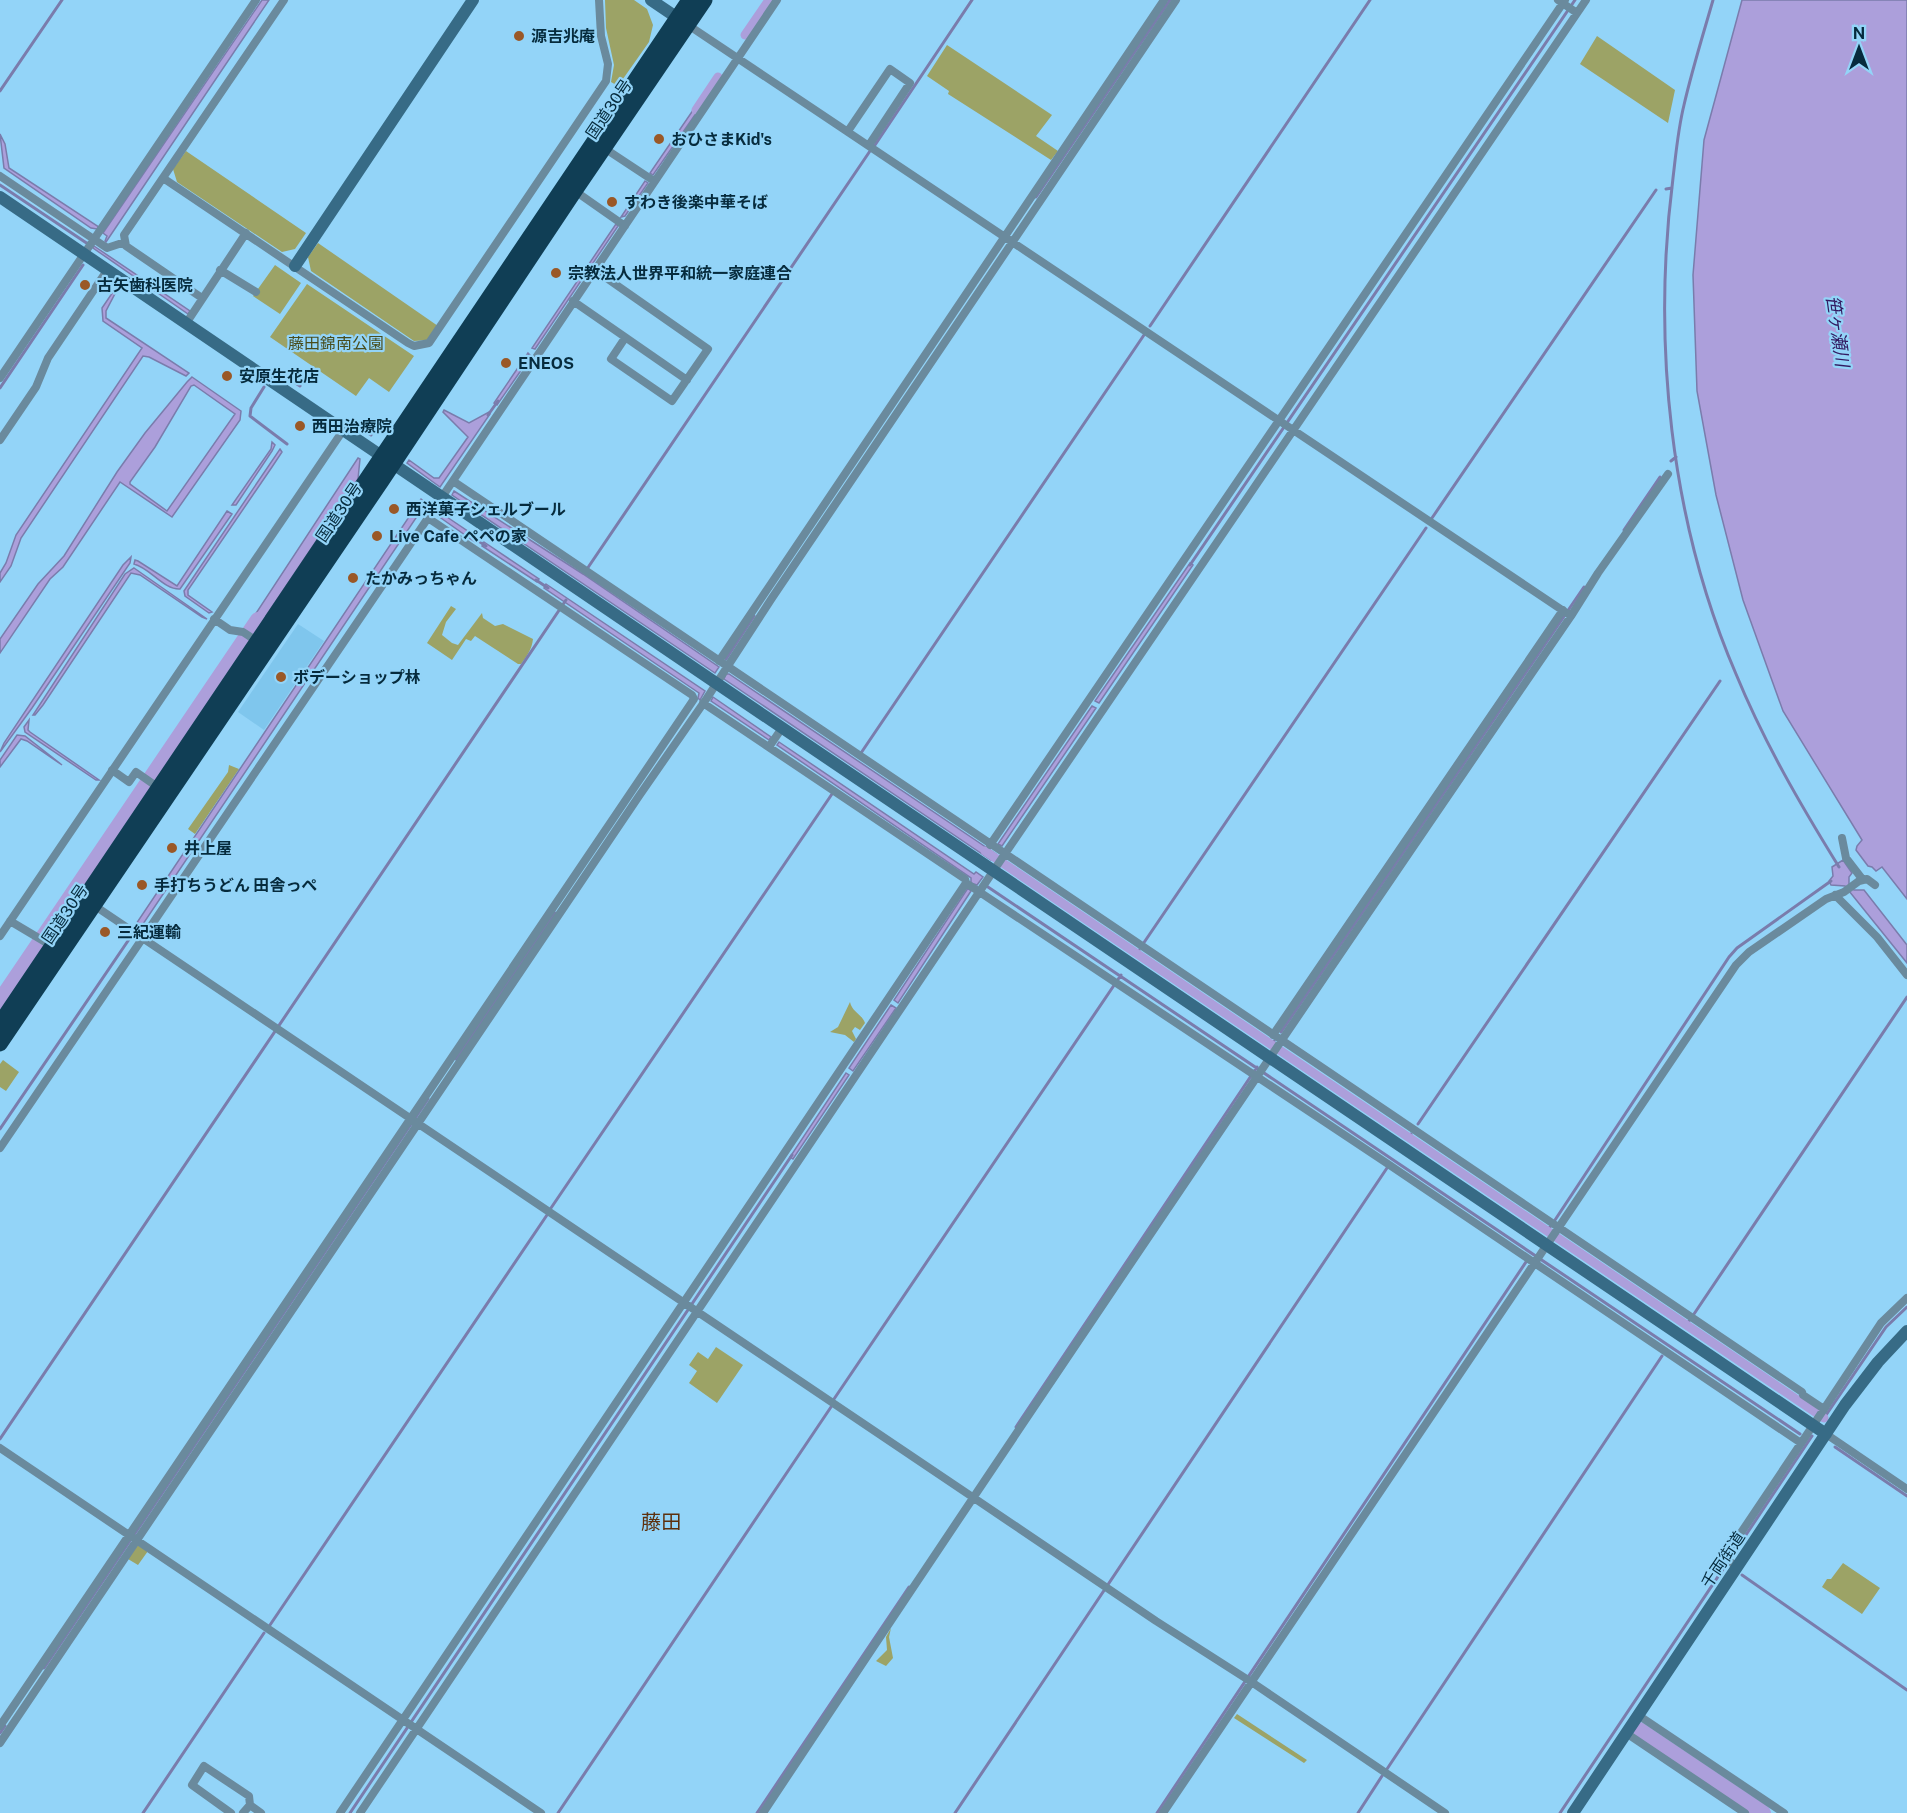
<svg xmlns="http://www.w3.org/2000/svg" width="1907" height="1813" font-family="'Public Sans','Noto Sans JP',sans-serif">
<rect width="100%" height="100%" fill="#93d4f8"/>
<path fill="#7fc6ed" d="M298,624L324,641L264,730L238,712Z"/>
<path fill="#9ca366" d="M605,0H634L647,9L653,25L649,42L618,86L611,82L614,65L606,28Z
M1597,36L1675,90L1668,123L1580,64Z
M947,45L1052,115L1036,136L1058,151L1051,160L948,94L949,91L927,76Z
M186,151L306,233L295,249L282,252L177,182L173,169Z
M318,243L438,326L429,340L414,341L311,271L308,257Z
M275,265L301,283L280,314L253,296Z
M307,284L414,356L389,392L369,378L356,396L270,337Z
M451,606L456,609L446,622L442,635L452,643L458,645L482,613L483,618L495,626L503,624L533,639C532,649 527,656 521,664H518L475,636L471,641L466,639L452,660L427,643Z
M229,765L239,769L195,834L188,829L228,772Z
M850,1002C852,1012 862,1014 865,1023L860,1030L855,1027L852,1031L856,1039L854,1042L845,1035L830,1032L838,1027Z
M3,1060L19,1072L6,1091L0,1087V1064Z
M716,1347L743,1365L717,1403L689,1383L697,1371L689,1365L698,1352L708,1359Z
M137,1545L148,1551L138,1565L128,1559Z
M1843,1563L1880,1588L1862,1614L1822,1587L1827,1579H1831Z
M891,1628L889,1637L893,1658L886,1666L876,1661L887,1650L886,1637Z
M1237,1714L1307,1760L1304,1763L1234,1718Z"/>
<path fill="#ac9fdb" stroke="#7a7cac" stroke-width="1.5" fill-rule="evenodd" d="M262,0H269L106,242L105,241L107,236L103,233L105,230Z
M1742,0H1907V899L1882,867L1876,871L1872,867L1868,866L1856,850L1857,846L1862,840L1783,711L1743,600L1716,495L1697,391L1693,275L1704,140Z
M700,100L704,102L653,175L650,173Z
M0,134L5,144L9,168L99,227L97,229L91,228L4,168Z
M645,181L648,183L625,216L621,217Z
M616,224L618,226L535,349L532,348Z
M94,246L190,311L188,314L93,248Z
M117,286H119L106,311V318L189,373L186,376L149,357L143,356L21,538L11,566L0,582V573L6,563L16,535L142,348L103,321L102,308Z
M528,353L531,356L497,405L494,403Z
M192,377L241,411L240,420L172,517L120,482L63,567L50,579L0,653V639L38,584L64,556L117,472L145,433L187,382ZM194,385L235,414L167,511L130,484V482L155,447L191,386Z
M444,410L469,423L489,412L490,414L440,487L407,463L409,460L434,478H439L468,437L443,412Z
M272,442L275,445L272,451L236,505H232L271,449Z
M280,449L282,452L272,467L188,590V595L212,612L209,613L185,596L184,591Z
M358,458L360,459L358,479L253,635L245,630Z
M454,491L583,574L719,667L715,673L452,495Z
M421,499L426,503L139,930L134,927Z
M227,511L232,514L180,589C164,590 150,568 134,564L135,560L138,561L177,586Z
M441,513L478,538L475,542L438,516Z
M484,542L539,579L537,582L482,546Z
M131,557L130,563L32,708L0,752L4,743L123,565Z
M1190,563L1193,565L1099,703L1095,701Z
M134,568L207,619L202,617L140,575L131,573L43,705L35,715H33L125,574Z
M546,584L705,691L700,700L698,698L699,693L544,588Z
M726,674H729L996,854L994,860H991L724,679Z
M713,697L771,737L769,740L711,701Z
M1092,706L1096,708L1002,846L998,844Z
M29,720L28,730L30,732L99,780H96L25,732L24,727Z
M17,735L25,736L62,765L27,741L21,739L0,767V760Z
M779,742L974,874L976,872L983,877L977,885L971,883V878L777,745Z
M1843,860L1852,873L1849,877V885L1854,890H1864L1907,945V963L1845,886L1831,885L1829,881L1833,876L1832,867Z
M968,888L971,891L898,1003L894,1000Z
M891,1005L896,1008L853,1071L849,1068Z
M846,1073L849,1075L793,1159L790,1157Z"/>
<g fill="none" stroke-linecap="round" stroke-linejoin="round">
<path stroke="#7a7cac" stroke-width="3" d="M1713,0C1703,35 1692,70 1684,105C1678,129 1676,153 1673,178C1652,342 1670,521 1736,674C1764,742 1800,804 1839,867
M0,91L62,0
M875,145L972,0
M0,185L88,244
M1666,189L1672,188
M1036,197L1170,0
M1150,326L1370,0
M280,373L300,386
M264,387L251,408L250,416L287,444
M0,388L83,265
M488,415L498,401
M360,427L371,435
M1671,461L1676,457
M1432,518L1656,190
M1624,530L1660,477
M474,538L486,546
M1190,565L1575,0
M587,569L870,151
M536,580L548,588
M726,659L754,616
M861,753L1144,335
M985,885L1800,1434
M1143,944L1426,528
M1137,953L1139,950
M1281,1032L1584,587
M1272,1045L1274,1041
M456,1059L555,913
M1418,1124L1720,681
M0,1129L134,932
M1409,1138L1411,1134
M551,1208L832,794
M1555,1220L1729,957L1737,948L1831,881
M1547,1231L1550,1227
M1694,1314L1907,997
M1687,1324L1689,1321
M834,1399L1121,975
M1824,1418L1886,1327L1907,1307
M1016,1427L1257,1067
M0,1439L566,600
M1835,1447L1907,1496
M1742,1575L1907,1690
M270,1625L547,1215
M44,1668L428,1099
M0,1733L5,1726
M1387,1769L1662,1356
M143,1813L264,1633
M350,1813L792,1155
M558,1813L831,1407
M757,1813L909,1587
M955,1813L1389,1165
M1157,1813L1528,1259
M1358,1813L1382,1776
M1560,1813L1812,1436"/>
<path stroke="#ac9fdb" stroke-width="9" d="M745,35L769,0
M696,110L718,77
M985,851L1824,1418"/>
<path stroke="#ac9fdb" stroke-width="16" d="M0,1001L258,620
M1639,1730L1763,1813"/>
<path stroke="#6a8a9d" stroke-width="8" d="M1558,0L1577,13
M688,25L1571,616
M848,131L890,69L910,83L869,145
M604,148L654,181
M0,176L107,248L125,242
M163,178L408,343L414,346L429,343L606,81L608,64L601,36L599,0
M575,191L625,226
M220,270L256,292
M595,270L708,349L672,401L611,359L625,338
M202,298L126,246L124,235L284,0
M573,301L687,380
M187,322L246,233
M0,378L256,0
M0,440L36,387L48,358L108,269
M453,481C900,787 1354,1086 1802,1392L1803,1395L1824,1409L1724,1558L1738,1567
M214,619L230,630L243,632L258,642
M719,661L1164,0
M769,747L782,728
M112,770L129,782L136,772L159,788
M1842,838L1846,858L1863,880
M990,845L1565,0
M966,883L1388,1164L1801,1443
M1835,895L1877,937L1907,975
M92,904L971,1496L1156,1621L1253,1683L1445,1813
M10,921L52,946
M0,936L344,429
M1273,1035L1563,610
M0,1148L405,552L777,0
M1824,1409L1881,1323L1907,1298
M1826,1434L1907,1489
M0,1448L541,1813
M1638,1715L1784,1813
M0,1726L694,699L692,695L428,518
M1626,1733L1745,1813
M0,1743L639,796L707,698L772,598L1176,0
M250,1805L261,1813
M231,1813L192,1785L204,1766L249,1796L250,1805L243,1813
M340,1813L966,883L965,879L703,703
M360,1813L994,870L1586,0
M763,1813C1029,1412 1299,1013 1571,616L1598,573L1668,474
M1163,1813L1736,965L1749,952L1826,899L1844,892L1859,881L1867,879L1875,885"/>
<path stroke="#376b86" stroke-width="12" d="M651,0L685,23
M0,197L716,683L1826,1434
M295,266L473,0
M1573,1813L1845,1405L1878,1362L1907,1331"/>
<path stroke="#103e55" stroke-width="15" d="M0,1023L689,0
M0,1044L382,481L575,191L705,0"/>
</g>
<g fill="#9a5827" stroke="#93d4f8" stroke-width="2">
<circle cx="519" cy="36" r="6"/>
<circle cx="659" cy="139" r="6"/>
<circle cx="612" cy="202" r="6"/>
<circle cx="556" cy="273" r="6"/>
<circle cx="85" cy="285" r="6"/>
<circle cx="506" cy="363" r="6"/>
<circle cx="227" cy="376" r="6"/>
<circle cx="300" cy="426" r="6"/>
<circle cx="394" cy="509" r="6"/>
<circle cx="377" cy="536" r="6"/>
<circle cx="353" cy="578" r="6"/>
<circle cx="281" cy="677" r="6"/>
<circle cx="172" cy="848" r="6"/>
<circle cx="142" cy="885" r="6"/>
<circle cx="105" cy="932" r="6"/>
</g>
<g text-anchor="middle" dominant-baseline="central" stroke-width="4.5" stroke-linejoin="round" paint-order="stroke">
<g font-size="16" font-weight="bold" fill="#062b3d" stroke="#93d4f8" text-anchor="start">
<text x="531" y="36">源吉兆庵</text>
<text x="671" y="139">おひさまKid's</text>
<text x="624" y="202">すわき後楽中華そば</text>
<text x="568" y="273">宗教法人世界平和統一家庭連合</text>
<text x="97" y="285">古矢歯科医院</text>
<text x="518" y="363">ENEOS</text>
<text x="239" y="376">安原生花店</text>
<text x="312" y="426">西田治療院</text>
<text x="406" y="509">西洋菓子シェルブール</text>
<text x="389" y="536">Live Cafe ペペの家</text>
<text x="365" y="578">たかみっちゃん</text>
<text x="293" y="677">ボデーショップ林</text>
<text x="184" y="848">井上屋</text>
<text x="154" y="885">手打ちうどん 田舎っぺ</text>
<text x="117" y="932">三紀運輸</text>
</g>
<g font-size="16" fill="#062b3d" stroke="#93d4f8">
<text transform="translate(609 109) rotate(-56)">国道30号</text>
<text transform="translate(339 512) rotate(-56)">国道30号</text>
<text transform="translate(65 914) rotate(-56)">国道30号</text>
<text transform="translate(1723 1560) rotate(-56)">千両街道</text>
</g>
<g font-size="16" fill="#494d1d" stroke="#93d4f8">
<text x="336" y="343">藤田錦南公園</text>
</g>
<g font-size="18" font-style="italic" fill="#331b61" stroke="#93d4f8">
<text transform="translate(1838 331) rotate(82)">笹ヶ瀬川</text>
</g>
<g font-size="20" fill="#5d300d" stroke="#93d4f8">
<text x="661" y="1522">藤田</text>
</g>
</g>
<g transform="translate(1859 48)" stroke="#93d4f8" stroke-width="4.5" paint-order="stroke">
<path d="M0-4.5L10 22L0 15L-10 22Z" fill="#062b3d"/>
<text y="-9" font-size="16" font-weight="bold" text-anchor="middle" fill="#062b3d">N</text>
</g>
</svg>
